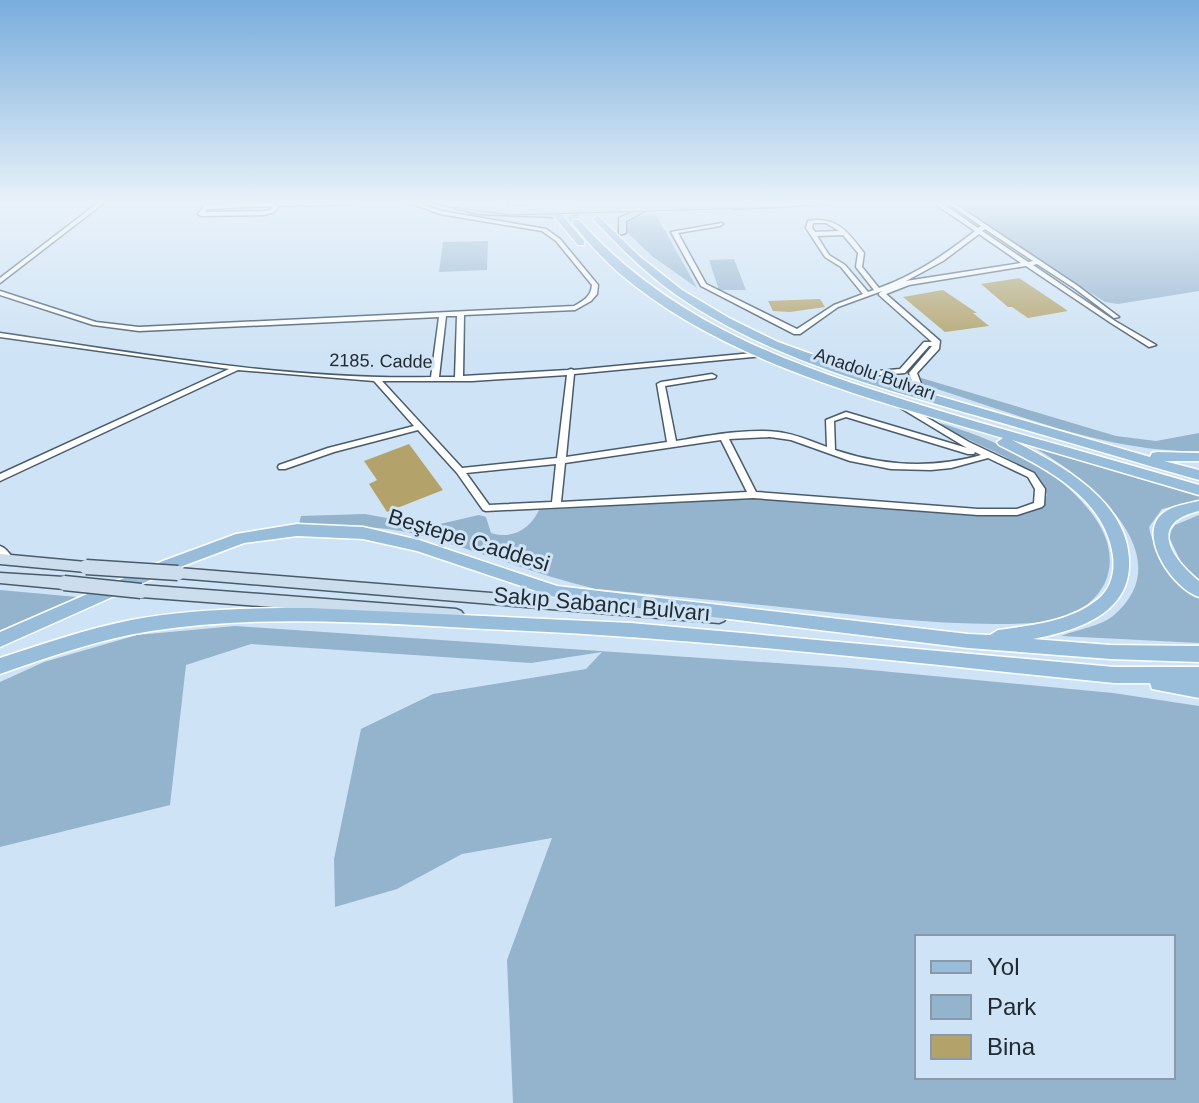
<svg xmlns="http://www.w3.org/2000/svg" width="1199" height="1103" font-family="Helvetica,sans-serif">
<rect width="100%" height="100%" fill="#cee3f5"/>
<path fill="#94b3cd" fill-rule="evenodd" d="M957,202H1199V291L1118,304L1105,302L997,233Z
M655,213L697,288L652,256L627,232L625,227L629,219Z
M488,241L487,270L439,272L443,242Z
M734,259L746,290H719L709,260Z
M918,377L1116,436L1156,441L1199,433V451C1107,453 1012,412 924,385Z
M940,423C997,440 1063,469 1097,521C1121,558 1111,597 1069,615C1047,624 1019,624 996,624C927,624 859,615 790,608C725,601 661,595 596,589C536,575 480,551 420,535C381,525 339,526 299,524L301,516L365,514L431,526L479,515L486,517L491,533C512,540 530,529 539,510L747,498L1017,515L1041,506L1047,495C1032,458 971,447 940,423Z
M1031,446L1199,496V500L1162,509L1149,527C1154,557 1179,575 1199,596V643L1061,636C1076,630 1101,626 1113,616C1186,555 1083,474 1031,446Z
M1199,515V581L1184,568L1168,535L1175,525Z
M0,590L77,597L0,634Z
M235,626L849,668L1113,693L1199,706V1103H513L507,960L552,838L462,854L397,889L335,907L334,859L361,729L433,694L586,669L602,652L531,663L251,644L186,665L170,805L0,847V682L44,662L137,635ZM1173,937V1077H917V937Z"/>
<path fill="#b3a36a" d="M1019,278L1052,300L1068,311L1028,318L1012,307H1008L981,284Z
M943,290L977,313H973L989,326L945,332L903,297Z
M820,299L825,307L790,312L773,311L768,301Z
M409,444L443,490L387,512L369,484L377,480L364,461Z"/>
<g fill="none" stroke-linecap="round" stroke-linejoin="round">
<path stroke="#acbece" stroke-width="10" stroke-dasharray="10 5" stroke-linecap="butt" d="M565,202L576,222"/>
<defs>
<path id="street" d="M99,202H105L0,283V278Z
M277,202H355L352,204L279,206L274,212L264,215L201,216L198,214L205,205ZM273,206L270,210L264,211L205,212L207,209Z
M407,202H415L441,211L546,229L560,239L598,285L597,294L591,301L575,310L464,315L463,376L568,370L571,369L574,370L763,352L767,354L763,356L574,374L566,457L667,442L657,384L661,382L712,374L716,376L715,378L665,386L676,441C706,436 748,428 778,432C795,434 811,441 827,447L826,420L846,412L967,448L899,407V403H902L969,442L1034,473L1045,489L1044,505L1042,507L1017,515H978L753,498L486,511L483,510L457,473L418,430L334,452L285,469H279L278,467L279,465L328,448L414,426L374,381L238,370L0,481V474L229,369L0,337V333C142,354 287,380 431,377L439,317L139,331L93,325L0,295V291L96,322L139,327L574,306C583,301 591,297 592,285L556,241L542,231L440,214ZM446,316H457L455,377H439ZM567,375L557,458L462,468L382,381H472ZM846,417L968,454H974L975,452L981,455C932,469 883,466 835,450L834,421ZM770,437L791,440L850,461L891,469L931,470L951,468L988,458L1028,477L1035,489L1034,503L1017,509H978L756,492L729,439ZM721,440L747,492L561,502L565,463ZM556,464L552,502L489,505L466,473Z
M937,202H943V204L978,228L981,226L946,202H952L1078,286L1119,317L1114,318L1074,288L1037,264L1033,265L1115,321L1156,345L1149,347L1111,323L1026,266L909,285L886,294L940,341L939,349L917,373L923,389L934,397L930,399L916,392L909,373L932,346H929L905,373L856,377L852,375L856,373L900,369L924,342H932L879,295V293L882,291L838,307L800,334H794L701,286L671,232L722,223L723,224L720,226L678,233L706,284L797,329L834,305L863,294L841,267L825,257L806,228L808,221C837,216 848,232 864,253L862,267L879,288C917,274 944,255 975,231L938,206ZM813,223H826L839,231L815,232L812,228ZM985,229L1033,261L1028,262L982,231ZM979,234L1021,263L906,281L943,261ZM843,235L858,253L856,267L874,290L868,292L845,265L829,255L817,236Z
M0,546C6,548 11,555 14,560L13,563H5L0,557Z"/>
<path id="secondary" d="M434,202H447L478,210L557,213L561,215L557,217L478,214Z
M512,202H556L557,203L553,205L513,206L509,204Z
M789,202H833L829,204L735,209L731,207L735,205Z
M640,208L647,210L626,221V233L619,235V218Z
M0,554L86,562L91,563L93,567L91,571L86,572L0,564Z
M178,568L719,611L724,613L727,617L724,621L719,623L178,578L173,577L171,573L173,569Z
M0,573L64,577L69,579L71,583L69,587L64,589L0,583Z
M141,585L456,609L461,611L464,615L461,619L456,621L141,597L136,595L134,591L136,587Z"/>
<path id="primary" d="M549,202H557L561,214L584,241V245H578L553,215Z
M598,216L639,256L682,290L729,318L778,342L883,380L1150,457L1152,453L1157,452L1199,453V461H1164L1199,470V480C1125,459 1051,437 978,416C874,386 765,357 675,294C645,273 620,247 595,221L593,219Z
M573,220H579C678,331 809,371 947,413C1031,438 1115,460 1199,485V495L1012,440C1043,456 1074,472 1099,497C1113,511 1125,530 1128,550C1138,611 1081,630 1033,639L1110,645L1199,646V662L1110,659L968,648L557,598L417,551L363,539L297,536L244,543L175,569L0,647V632L163,561L236,534L297,524L363,527L419,540L557,586L968,634L990,635L998,630C1032,625 1069,622 1097,600C1111,589 1115,573 1113,556C1105,498 1047,469 999,445L997,442L1003,438C872,399 725,363 619,273C602,258 587,241 573,224Z
M1199,501V511C1148,523 1170,557 1199,581V597C1175,590 1140,541 1159,517C1168,506 1186,504 1199,501Z
M310,608L631,623L1114,667H1199V698L1152,689L1150,683H1114C912,663 710,639 507,630C389,624 268,613 151,631C99,639 49,657 0,674V658C43,644 86,629 131,620C190,609 250,608 310,608Z"/>
</defs>
<use href="#street" stroke="#4a5c6b" stroke-width="3"/>
<use href="#secondary" stroke="#4a5c6b" stroke-width="3"/>
<use href="#primary" stroke="#fff" stroke-width="3"/>
<use href="#street" fill="#fff" fill-rule="evenodd"/>
<use href="#secondary" fill="#ccdeed" fill-rule="evenodd"/>
<use href="#primary" fill="#98bddb" fill-rule="evenodd"/>
<defs>
<path id="secondary-bridge-far1" d="M454,202L510,210L752,203"/>
<path id="secondary-bridge" d="M86,567L178,573
M64,583L141,591"/>
</defs>
<use href="#secondary-bridge-far1" stroke="#4a5c6b" stroke-width="11" stroke-linecap="butt"/>
<use href="#secondary-bridge" stroke="#4a5c6b" stroke-width="17" stroke-linecap="butt"/>
<use href="#secondary-bridge-far1" stroke="#ccdeed" stroke-width="9"/>
<use href="#secondary-bridge" stroke="#ccdeed" stroke-width="14"/>
</g>
<linearGradient id="sky" x2="0" y2="1"><stop stop-color="#79addc"/><stop offset="0.57" stop-color="#e9f2fa"/><stop offset="1" stop-color="#e9f2fa" stop-opacity="0"/></linearGradient>
<rect width="1199" height="356" fill="url(#sky)"/>
<g text-anchor="middle" dominant-baseline="central" stroke-width="6" stroke-linejoin="round" paint-order="stroke">
<g font-size="18" fill="#232b32" stroke="#cee3f5">
<text transform="translate(381 361) rotate(1)">2185. Cadde</text>
<text transform="translate(875 374) rotate(19)">Anadolu Bulvarı</text>
</g>
<g font-size="22" fill="#232b32" stroke="#cee3f5">
<text transform="translate(469 540) rotate(17)">Beştepe Caddesi</text>
<text transform="translate(602 604) rotate(5)">Sakıp Sabancı Bulvarı</text>
</g>
</g>
<rect x="915" y="935" width="260" height="144" fill="#cee3f5" stroke="#8a99a7" stroke-width="2"/>
<rect x="931" y="961" width="40" height="12" fill="#98bddb" stroke="#8a99a7" stroke-width="2"/>
<text x="987" y="975" font-size="24" fill="#232b32">Yol</text>
<rect x="931" y="995" width="40" height="24" fill="#94b3cd" stroke="#8a99a7" stroke-width="2"/>
<text x="987" y="1015" font-size="24" fill="#232b32">Park</text>
<rect x="931" y="1035" width="40" height="24" fill="#b3a36a" stroke="#8a99a7" stroke-width="2"/>
<text x="987" y="1055" font-size="24" fill="#232b32">Bina</text>
</svg>
